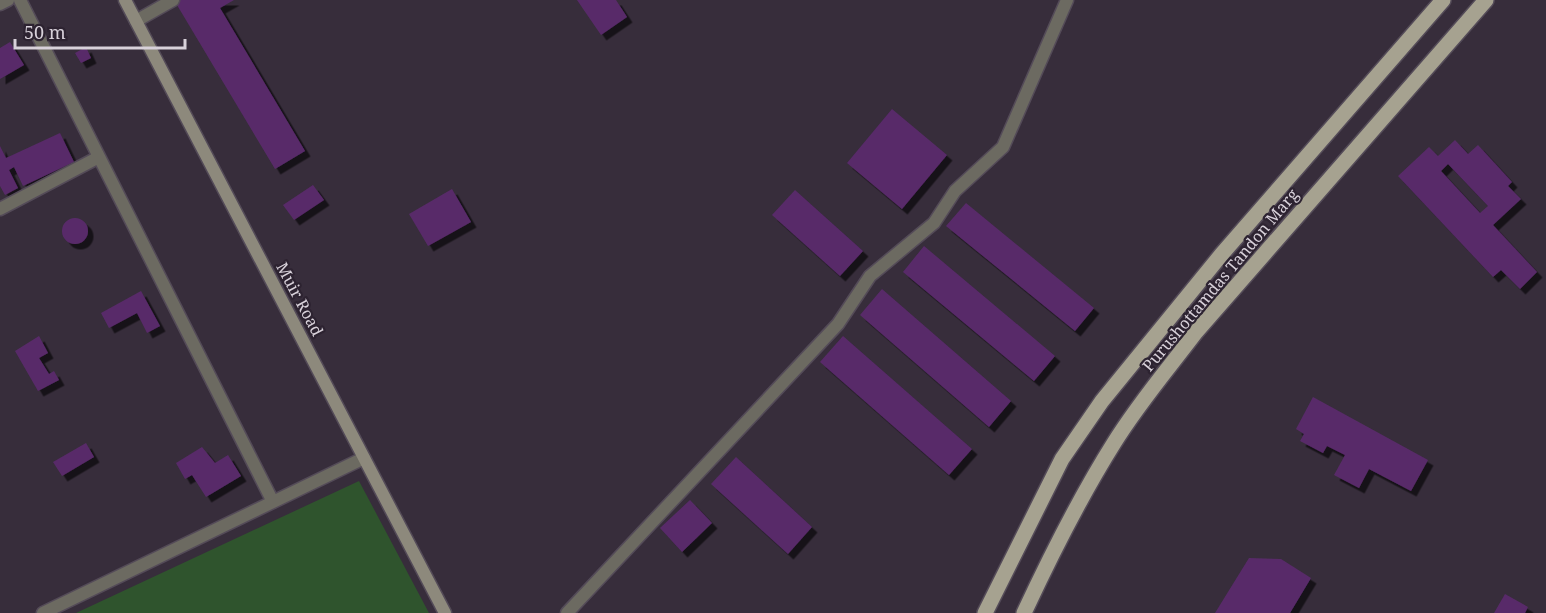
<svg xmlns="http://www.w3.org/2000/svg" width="1546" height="613" font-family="'Noto Serif',serif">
<defs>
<filter id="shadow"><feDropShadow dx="5.5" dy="5.5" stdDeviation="0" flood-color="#0009"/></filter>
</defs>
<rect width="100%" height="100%" fill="#372d3b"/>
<path fill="#2f542d" d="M359,481L429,613H76Z"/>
<path fill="#582a69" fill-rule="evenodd" filter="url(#shadow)" d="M174,0H234L220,8L305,151L275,169Z
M577,0H616L627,17L601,35Z
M10,42L24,65L0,79V48Z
M86,47L91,58L81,63L75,53Z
M892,109L947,155L902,209L847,163Z
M60,133L74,162L23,186L14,167L9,170L18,188L5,195L0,186V146L6,158Z
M1455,140L1468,154L1478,145L1512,182L1508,186L1521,199L1493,225L1537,272L1520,289L1501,270L1493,277L1398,176L1429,147L1438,156ZM1448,164L1488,206L1480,213L1441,171Z
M313,185L324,200L294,220L283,205Z
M452,189L471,222L428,246L409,214Z
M795,190L863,251L840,276L772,215Z
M966,203L1094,308L1075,331L946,226Z
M62 231a13 13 0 1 1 26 0a13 13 0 1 1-26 0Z
M924,246L1055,356L1034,381L903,272Z
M882,289L1011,401L989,427L860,315Z
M141,291L160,326L147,333L137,313L109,328L101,313Z
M39,336L48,353L39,358L49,374L54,371L59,380L38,391L15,351Z
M843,336L972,449L949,475L820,362Z
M1313,397L1428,460L1411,491L1369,469L1359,488L1334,475L1345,455L1327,446L1323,453L1300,441L1304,434L1296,429Z
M86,443L94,457L62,476L53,462Z
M202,447L215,463L228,455L241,476L206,497L192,475L185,479L176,463Z
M736,457L812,527L788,554L711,484Z
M690,500L712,523L682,552L660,528Z
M1249,558L1281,559L1311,578L1290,613H1215Z
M1505,594L1528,607L1525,613H1494Z"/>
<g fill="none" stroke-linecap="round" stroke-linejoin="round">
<defs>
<path id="street" d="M20,0L273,502
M0,4L8,0
M136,21L173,0
M0,209L99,157
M43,613L364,458
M567,613L838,324L870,276L934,223L955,191L1003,147L1067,0"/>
<path id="secondary" d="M125,0L445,613"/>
<path id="primary" d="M985,613L1062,459L1102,401L1221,255L1443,0
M1024,613C1051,555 1080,497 1114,443C1138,404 1168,369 1196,332L1486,0"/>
</defs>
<use href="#street" stroke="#544b58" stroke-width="15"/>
<use href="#secondary" stroke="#544b58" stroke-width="15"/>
<use href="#primary" stroke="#544b58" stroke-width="18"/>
<use href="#street" stroke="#6c6a61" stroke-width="12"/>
<use href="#secondary" stroke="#8d897c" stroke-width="12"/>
<use href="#primary" stroke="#a6a290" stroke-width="15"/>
</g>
<g text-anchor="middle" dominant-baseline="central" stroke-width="4.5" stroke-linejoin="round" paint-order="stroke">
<g font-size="16" fill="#d8d1da" stroke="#2d2331">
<text transform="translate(1220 280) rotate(-50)">Purushottamdas Tandon Marg</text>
<text transform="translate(300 299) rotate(62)">Muir Road</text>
</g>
</g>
<path d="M15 39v9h170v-9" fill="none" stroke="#d8d1da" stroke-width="3"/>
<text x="24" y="39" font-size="18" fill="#d8d1da" stroke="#2d2331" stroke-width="4.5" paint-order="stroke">50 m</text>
</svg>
